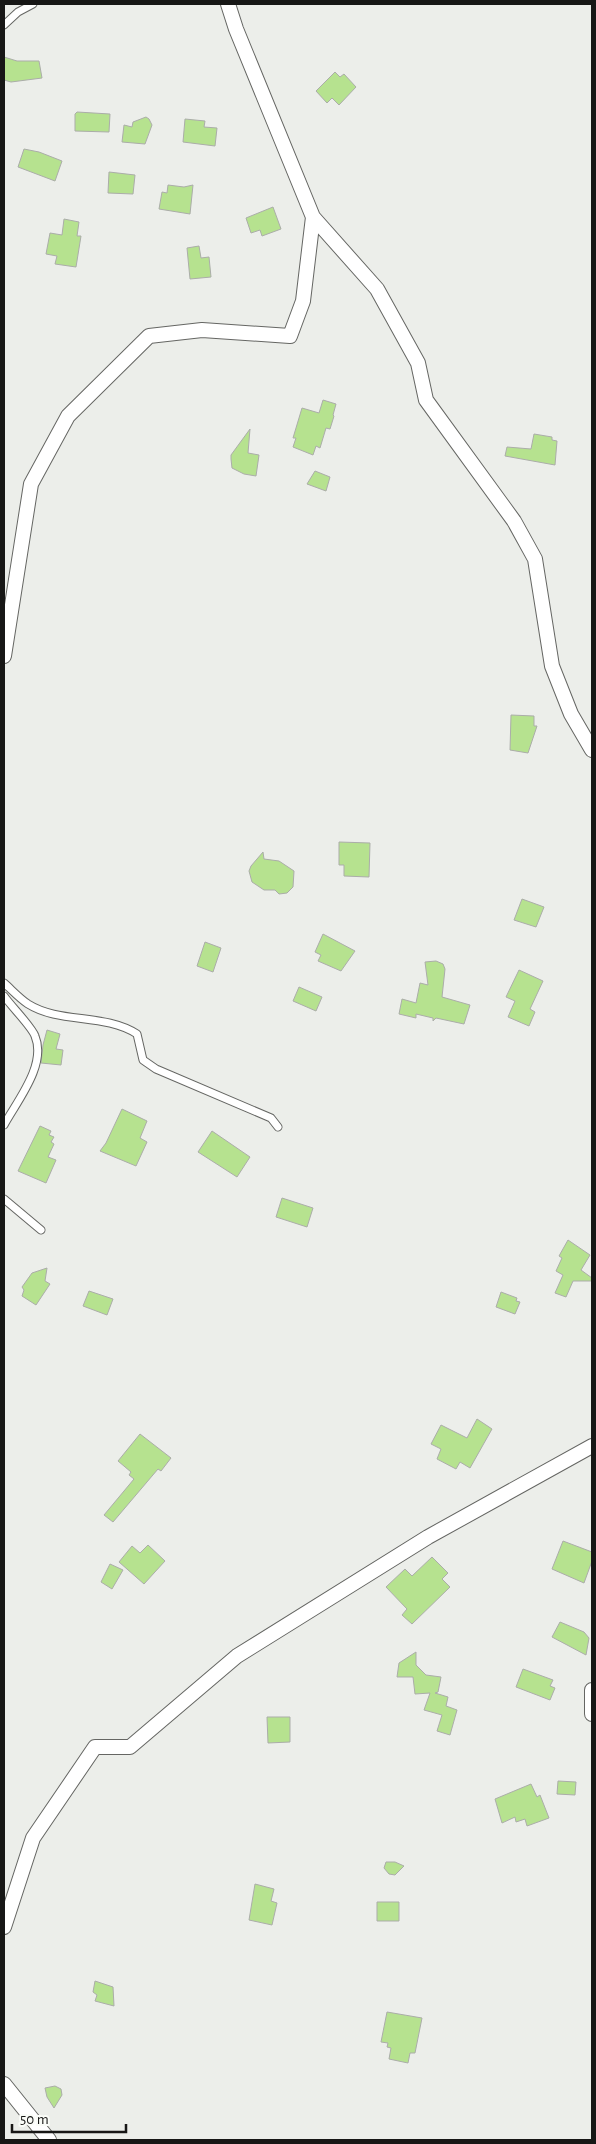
<svg xmlns="http://www.w3.org/2000/svg" width="596" height="2144" font-family="'Alegreya Sans',sans-serif">
<rect width="100%" height="100%" fill="#eceeea"/>
<path fill="#b6e28f" stroke="#abada9" d="M4,57L17,61H39L42,78L11,82L4,80Z
M335,72L340,77L344,74L356,87L339,105L332,98L327,103L316,91Z
M77,112L110,114L109,132L75,131V114Z
M146,117L149,119L152,125L145,144L122,142L124,125L132,127L133,122Z
M185,119L205,121L204,127L217,128L215,146L183,142Z
M24,149L39,152L62,161L55,181L18,167Z
M109,172L135,175L133,194L108,193Z
M168,185L184,187L193,185L190,214L159,209L162,192L167,193Z
M273,207L281,229L262,236L260,230L251,233L246,218Z
M64,219L79,222L77,236H81L76,267L55,264L57,256L46,254L50,233L62,235Z
M199,246L201,258L209,257L211,277L190,279L187,248Z
M323,400L336,404L333,415L334,416L330,429L326,428L320,448L316,446L313,455L293,447L296,438H293L302,408L319,413Z
M250,429L248,453L259,455L256,476L244,474L232,468L231,459V455Z
M534,434L552,437V440L557,441L555,465L505,456L507,447L531,449Z
M315,471L330,477L326,491L307,484Z
M511,715L534,716V726H537L528,753L510,750Z
M339,842L370,843L369,877L344,876V865H339Z
M263,852L264,859L279,861L294,871L293,887L287,893L279,894L275,890H264L252,882L249,871L251,866Z
M522,899L544,907L536,927L514,920Z
M323,934L355,951L341,971L318,961L321,955L315,952Z
M205,942L221,948L213,972L197,966Z
M436,961L443,964L445,969L442,997L470,1005L464,1024L436,1018L433,1021V1018L416,1014V1018L399,1014L402,999L416,1003L420,983L428,985L425,962Z
M519,970L543,981L530,1009L535,1012L529,1026L508,1017L515,1001L506,997Z
M299,987L322,997L316,1011L293,1001Z
M47,1030L60,1034L56,1049L63,1050L61,1065L41,1063L43,1045Z
M122,1109L147,1121L140,1138L147,1142L136,1166L100,1151L106,1143Z
M40,1126L51,1131L49,1135L54,1137L51,1142L54,1144L48,1157L56,1160L46,1183L18,1171Z
M212,1131L250,1157L237,1177L198,1152Z
M282,1198L313,1208L307,1227L276,1217Z
M568,1240L590,1255L581,1270L592,1278V1281H573L566,1297L555,1293L563,1275L556,1271L562,1258L559,1256Z
M47,1268L45,1281L50,1284L36,1305L22,1296L24,1290L22,1287L32,1273Z
M89,1291L113,1299L107,1315L83,1306Z
M501,1292L517,1298L516,1301L520,1302L515,1314L496,1307Z
M477,1419L492,1429L470,1468L460,1462L456,1469L437,1459L441,1449L431,1444L441,1425L467,1438Z
M140,1434L171,1458L161,1471L158,1469L113,1522L104,1515L134,1479L129,1475L131,1472L118,1461Z
M563,1541L592,1552V1561L584,1583L552,1569Z
M148,1545L165,1561L144,1584L119,1562L132,1546L140,1553Z
M432,1557L448,1573L442,1579L450,1587L412,1624L402,1615L407,1609L386,1587L405,1569L412,1576Z
M110,1564L123,1570L112,1589L101,1582Z
M560,1622L584,1632L589,1638L586,1655L552,1637Z
M416,1652V1665L426,1675L441,1677L438,1692L435,1693L448,1697L446,1706L457,1710L450,1735L437,1731L442,1715L424,1710L430,1693L415,1694L413,1677H397L399,1663Z
M523,1669L553,1680L550,1686L555,1688L550,1700L516,1687Z
M267,1717H290V1742L268,1743Z
M558,1781L576,1782L575,1795L557,1794Z
M531,1784L537,1797L540,1795L549,1818L527,1826L525,1819L516,1822L515,1817L502,1823L495,1799Z
M386,1862H395L404,1866L395,1875L389,1874L384,1868Z
M255,1884L274,1889L271,1901L277,1903L272,1925L249,1920Z
M377,1902H399V1921H377Z
M95,1981L113,1987L114,2006L95,2001L97,1995L93,1992Z
M387,2012L422,2018L415,2053H410L408,2063L389,2059L391,2048L387,2047L388,2043L381,2042Z
M55,2086L61,2089L62,2095L54,2108L47,2097L45,2088Z"/>
<g fill="none" stroke-linecap="round" stroke-linejoin="round">
<defs>
<path id="lane" d="M4,25L18,12L33,4
M4,983C11,989 19,998 28,1004C60,1024 104,1013 137,1034L143,1060L156,1069L271,1118L278,1127
M4,996C11,1006 32,1027 35,1036C47,1065 17,1101 4,1125
M4,1199L41,1230"/>
<path id="street" d="M228,4L236,29L313,217L377,289L418,363L426,400L514,521L535,559L552,666L571,714L592,750
M4,656L31,484L68,416L149,336L202,330L290,336L303,301L313,217
M592,1690V1714
M4,1927L33,1838L95,1747H130L237,1656L428,1537L592,1446
M4,2084L49,2140"/>
</defs>
<use href="#lane" stroke="#656663" stroke-width="9"/>
<use href="#street" stroke="#656663" stroke-width="16"/>
<use href="#lane" stroke="#fff" stroke-width="7"/>
<use href="#street" stroke="#fff" stroke-width="14"/>
</g>
<rect width="596" height="2144" fill="none" stroke="#171716" stroke-width="10"/>
<path d="M12 2124v8h114v-8" fill="none" stroke="#171716" stroke-width="2.5"/>
<text x="20" y="2124" font-size="15" fill="#171716" stroke="#fafcf8" stroke-width="4" paint-order="stroke">50 m</text>
</svg>
